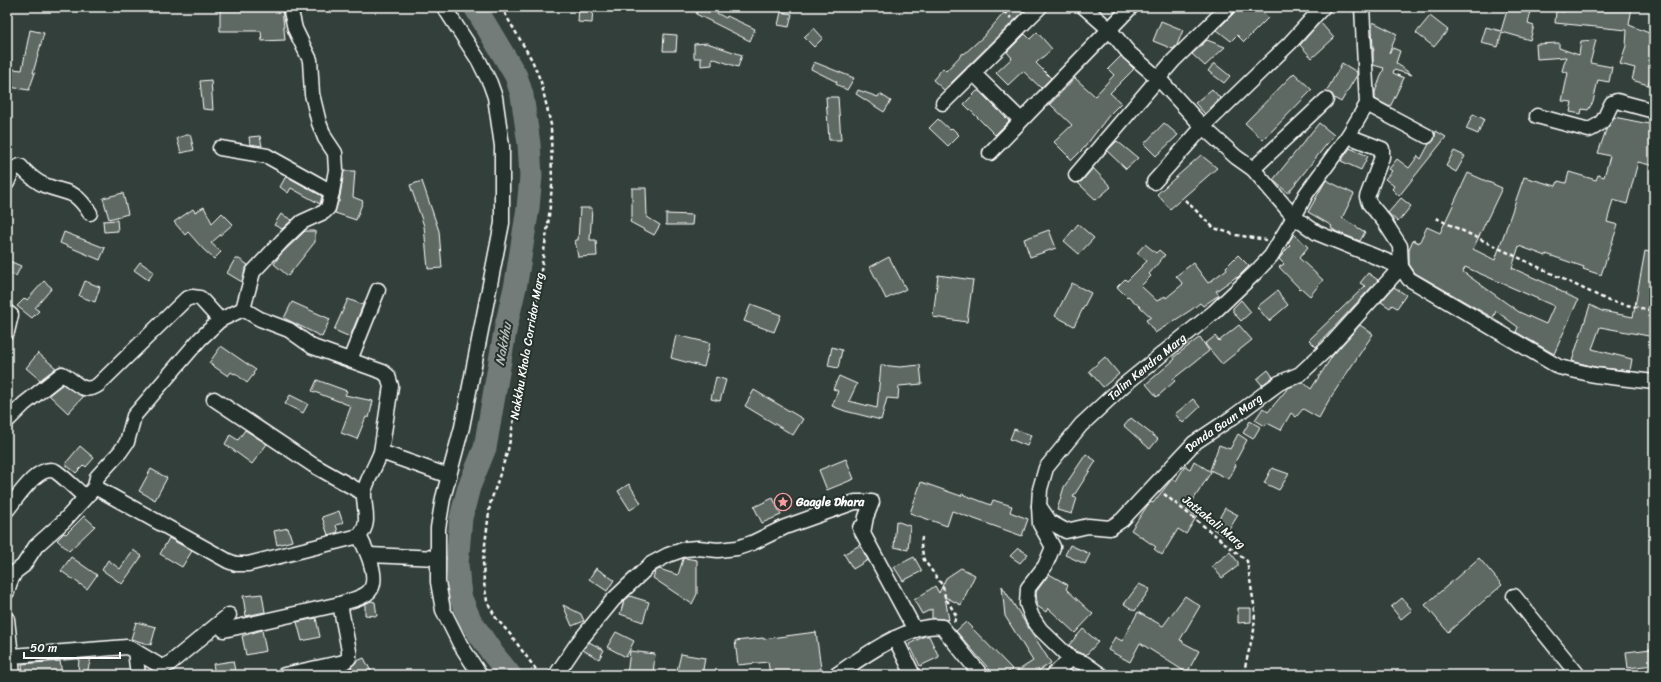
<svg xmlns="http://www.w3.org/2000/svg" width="1661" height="682" font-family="Sriracha,sans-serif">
<rect width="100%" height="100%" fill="#333f3a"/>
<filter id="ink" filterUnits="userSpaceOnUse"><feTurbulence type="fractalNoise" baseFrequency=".025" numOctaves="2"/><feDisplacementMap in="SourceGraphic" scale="8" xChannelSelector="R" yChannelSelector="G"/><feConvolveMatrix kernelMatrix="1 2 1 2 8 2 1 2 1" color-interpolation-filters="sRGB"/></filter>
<g filter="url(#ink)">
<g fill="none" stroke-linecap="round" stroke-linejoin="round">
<path stroke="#737b78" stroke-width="23" d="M475,7L516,76L522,95L529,144L531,176L528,208L516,283L506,326L485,448L469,487L461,518L457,564L460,596L470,620L493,654L510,675"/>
</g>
<path fill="#5f6964" stroke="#fff" fill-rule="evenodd" d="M220,7H282L285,40L262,41L261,31H220Z
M579,7H593L592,23L578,22Z
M700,7H705L726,18L727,16L755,29L750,41L696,14Z
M1009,7H1028L944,90L933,80L943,68L946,71L963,53L964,54L984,36Z
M1236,7H1258L1268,18L1244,42L1237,35L1231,41L1217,30L1234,13Z
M1508,7H1532L1528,24L1534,26L1530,40L1502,32L1498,47L1481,43L1486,27L1501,31Z
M1565,7H1632L1629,25L1654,35V63L1648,85L1632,80L1635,68L1620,64L1626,46L1627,30L1555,23L1556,11L1564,12Z
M781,12L792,14L789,27L778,25Z
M1430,16L1448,30L1434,47L1416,33Z
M1161,21L1183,30L1177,45L1173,49L1153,41Z
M1320,22L1334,38L1312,58L1300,45Z
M1373,22L1397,34L1389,53L1393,48L1400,51L1396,63L1412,75L1394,70L1393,73L1404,78L1390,107L1375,99V92L1384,68L1373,65V52L1374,49H1373L1372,27Z
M814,28L823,38L814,47L804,37Z
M30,30L44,33L33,73H35L29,90L9,87L13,69L22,70Z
M1037,32L1052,49L1036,63L1051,78L1041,88L1023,71L1008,85L996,73L1012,58L1007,52L1025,34L1030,39Z
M664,34L677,35L676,51H663Z
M1207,40L1225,47L1205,66L1192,54Z
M1596,40L1590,63L1612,67L1609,82L1598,80L1593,102L1588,110L1582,109L1581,114L1570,112L1572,102L1562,101L1568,73L1562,71L1566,57L1537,59L1536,44L1559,43V48L1579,55L1581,41Z
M707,43L742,55L738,67L712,58V65L701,66V58H694V44Z
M1121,56L1134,69L1110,93L1121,103L1110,114L1084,148L1072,160L1054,142L1072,125L1050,104L1075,78L1095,96L1114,75L1108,69Z
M814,62L854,78L847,90L836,84L837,82L811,69Z
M1214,63L1230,76L1224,83L1208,71Z
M1342,63L1357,72V75L1341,102L1334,98L1332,94L1326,92Z
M1294,73L1312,90L1263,140L1245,123Z
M211,80L213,110L203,109L200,81Z
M1212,89L1220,98L1205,114L1195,103Z
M858,90L878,97L880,94L891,101L884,112L856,94Z
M977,91H979L1009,121L995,135L964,104Z
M826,97H838L841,140H829Z
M1473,114L1484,119L1478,134L1466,129Z
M1614,117L1654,125V166L1638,162L1627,204L1613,200L1607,222L1618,225L1601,275L1583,269L1584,267L1546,254V256L1519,246L1512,268L1557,288L1556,289L1578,300L1554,354L1516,332L1518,327L1496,311L1493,318L1415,273L1409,264V249L1413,240L1419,243L1427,227L1440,233L1468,173L1502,188L1473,249L1495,260L1524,177L1556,186L1558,181L1566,183L1569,172L1596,180L1598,175L1604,177L1610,156L1598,153L1606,130ZM1465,267L1554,306L1546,324L1519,312L1463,272Z
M938,119L950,130L952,128L959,135L948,146L929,128Z
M1164,123L1178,135L1156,156L1144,144Z
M1319,123L1334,135L1288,193L1273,180Z
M1436,131L1446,137L1399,196L1392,189L1394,186L1385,179L1392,171L1389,169L1397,159L1409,168L1418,156L1421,159L1429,144L1434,140Z
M190,134L194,150L181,153L177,138Z
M260,136L262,146L250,144L249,137Z
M1117,141L1138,158L1126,169L1107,151Z
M1350,148L1368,156L1361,170L1341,161Z
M1454,151L1465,156L1456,172L1446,166Z
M1201,155L1217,168L1170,209L1157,194Z
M1093,168L1111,187L1096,200L1078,183L1082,181Z
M344,171H355L353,197L363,201L356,220L335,213L338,202H339Z
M286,176L322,196L320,204L291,188L288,193L280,187Z
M1326,180L1354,194L1342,218L1365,232L1360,241L1337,232L1331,228L1332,226L1308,212Z
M422,181L439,231L442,268L428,269L424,226L410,185Z
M632,188H646L647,217L660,225L654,235L630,222L632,216Z
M123,193L128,214L109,219L103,198Z
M1401,198L1411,206L1398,222L1388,213Z
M204,207L212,223L222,213L233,224L211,243L221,252L214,259L203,249L188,232L185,235L174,222L193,209L195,212Z
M580,208H592L590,240H596L597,256L578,257L575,240H578Z
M281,214L292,220L282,229L274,225Z
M666,214L693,215L692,225H666Z
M117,220L118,231L104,232L103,221Z
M1078,224L1094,238L1079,254L1064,241Z
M1049,230L1056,248L1030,257L1024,239Z
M305,231H315V242L288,276L274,264L280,255Z
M64,232L105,248L100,260L60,243Z
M1294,234L1308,247L1299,258L1323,280L1310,296L1301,288L1300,289L1279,267L1284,264L1279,259L1290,245L1288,243Z
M1145,244L1156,253L1159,250L1165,255L1149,274L1151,276L1141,286L1157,301L1165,296L1166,298L1183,284L1176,276L1193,263L1208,283L1227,269L1226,267L1238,255L1249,266L1237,278L1236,277L1216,291L1219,295L1203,306L1200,303L1191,310L1155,333L1146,320L1151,317L1128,296L1127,297L1117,287L1125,279L1127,281L1147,261L1137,253Z
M1645,251L1654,253V337L1600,327L1592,349L1632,359L1630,371L1595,367L1572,361L1590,305L1602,311L1633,317Z
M889,257L906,289L886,299L870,267Z
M235,259H239L248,265L245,270L242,282L227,273Z
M7,260L21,266L16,276L7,272Z
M140,262L154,272L148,280L134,270Z
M1368,273L1378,280L1316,347L1309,340L1365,286L1360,283Z
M938,275L973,280L967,322L933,317Z
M44,281L52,288L35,308L39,311L32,318L17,306L25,298L27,300Z
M85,281L100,287L95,302L79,296Z
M1072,283L1091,293L1074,326L1055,316Z
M1394,287L1406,295L1397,308L1392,305L1390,308L1381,302Z
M1277,291L1288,305L1269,321L1257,307Z
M348,299L363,305L350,337L334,330Z
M1241,300L1251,312L1241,321L1233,312V308Z
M292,302L330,319L322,337L284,318Z
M751,304L781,315L774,332L744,321Z
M1239,325L1252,340L1222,364L1205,344L1215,336L1219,341Z
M1360,325L1373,334L1329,400L1319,418L1303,409L1296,417L1291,413L1281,430L1267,423L1265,426L1255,420L1263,408L1268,412L1288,388L1303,382L1311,389L1333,355Z
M676,335L710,343L704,367L671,358Z
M1200,337L1209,351L1173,379L1175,381L1157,397L1146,384L1175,359L1174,357Z
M221,346L256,370L253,373L254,374L247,383L235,373L234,374L231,372L228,376L209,363Z
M832,347L842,350L838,368L828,366Z
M38,353L56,368L40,380L26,368Z
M1105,357L1119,374L1103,387L1089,371Z
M881,365L900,367L920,365L922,384L899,386L898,399L887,398L881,420L845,411L832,406L838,391L833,389L839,376L857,384L849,401L877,408Z
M1268,370L1273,377L1262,385L1257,379Z
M716,377L726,380L720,401L711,399Z
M317,380L347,391L345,395L373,401L369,418L366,417L357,439L341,433L351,406L312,391Z
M63,384L83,397L68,413L49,395Z
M754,390L803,419L793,435L745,406Z
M290,395L308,404L303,413L285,404Z
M1193,399L1200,407L1183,423L1175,414Z
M1131,418L1158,439L1150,449L1124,426Z
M1250,421L1260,427L1253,439L1243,433Z
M1014,429L1031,435L1027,446L1010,439Z
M245,430L267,444L252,464L225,444L230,435L238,440Z
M1238,434L1247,440L1234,464L1236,465L1229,479L1210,470L1219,445L1230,449Z
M80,446L94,458L86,467L84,465L76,473L65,464Z
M1086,454L1096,461L1073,497L1077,498L1072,514L1057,510L1064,487Z
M846,459L854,479L827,490L819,470Z
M1194,461L1211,472L1187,510L1197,516L1186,534L1178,529L1162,555L1154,549L1156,547L1131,530L1147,506L1151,502L1153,503L1172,479L1176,481L1185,466L1190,469Z
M1272,468L1289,474L1279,490L1264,483Z
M151,469L167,478L155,500L139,491Z
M921,482L961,496L962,494L991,505L993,500L1012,506L1010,512L1028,519L1022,536L952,511L947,526L910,513Z
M629,484L641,503L630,510L618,491Z
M773,498L781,515L762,523L754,507Z
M1225,508L1238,515L1225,536L1213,529Z
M339,511L343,523L336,525L338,532L328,535L322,517Z
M84,516L95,526L69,551L57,540L64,533L66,534Z
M896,521L910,526L908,550L894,547Z
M288,528L292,541L277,545L274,531Z
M169,538L192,551L182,567L160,554Z
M860,545L868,560L853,569L844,554Z
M1070,545L1090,554L1085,564L1065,555Z
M1018,548L1028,554L1020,563L1010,556Z
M133,550L142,556L122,584L102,570L108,560L120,569Z
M1230,552L1238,562V566L1222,578L1212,566Z
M71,557L97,575L87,589L61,571Z
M914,557L922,571L903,581L894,567Z
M685,558L697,560V594L692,604L653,578L655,572L659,569L678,575L683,559Z
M1479,558L1502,585L1448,632L1425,605Z
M596,568L614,580L607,591L589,579Z
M961,568L975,575L961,605L945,597L949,620L932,618V609L922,614L914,600L935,586L939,593L946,578Z
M1049,574L1068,585L1066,589L1093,614L1075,633L1048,608L1046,612L1037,606L1036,592Z
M1139,584L1150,589L1135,611L1124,604Z
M1002,586L1051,663L1032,675H1011L1033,661L1005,616Z
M262,594L265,612L246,616L243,596Z
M630,596L649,602L643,622L620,614L624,601Z
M1185,596L1200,606L1180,640L1183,641L1182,642L1199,651L1187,673L1140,643L1130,662L1108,650L1115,637L1122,641L1138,612L1163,626Z
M1402,598L1412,610L1401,619L1391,607Z
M371,601L375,602L377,616L365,615V604Z
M563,605L581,614L584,621L572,626Z
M1238,608H1251V622L1238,623Z
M316,618L320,637L302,641L297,622Z
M136,622L156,627L151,645L131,639Z
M966,622L1012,669L1006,675H994L956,631Z
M1083,629L1098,642L1086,655L1075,651L1069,645Z
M262,630L266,651L246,655L242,636Z
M616,632L634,641L626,657L607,647Z
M816,632L821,669L816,670L817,675H803V672L770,675L768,662L738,665L735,641L763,638V639Z
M925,636H929L939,657L920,666L909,644Z
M589,642L604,650L599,659L583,650Z
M1651,649L1653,665L1628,668L1626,652Z
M630,651L655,654L653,675H627Z
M681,654L705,658L702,675H676Z
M91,658L87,673L78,672L79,659Z
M364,658L373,675H356L351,667L357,661Z
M60,661L62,675H23L22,664Z
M233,661L236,675H215L213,664Z"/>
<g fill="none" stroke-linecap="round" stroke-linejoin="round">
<defs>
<g id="minor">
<path d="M444,7L479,61L490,83L495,97L502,146V223L462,427L443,498L438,528V582L443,610L460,644L480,675"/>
<path d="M973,73L1021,120"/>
<path d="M943,103L1040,7"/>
<path d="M1367,104L1427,136"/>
<path d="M1537,116L1589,130C1607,121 1603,119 1612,103L1617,101L1654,111"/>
<path d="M1348,136L1382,149V157L1367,197L1369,203L1384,221L1400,246L1401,267L1409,279L1559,367L1594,375L1654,382"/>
<path d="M220,148L267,156L332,192"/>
<path d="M990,153L1131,7"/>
<path d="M1253,169L1326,100"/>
<path d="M1076,175L1173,61L1228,7"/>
<path d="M1154,182L1203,127L1290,43L1323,7"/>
<path d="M7,183L13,169L20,166C27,173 34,181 44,185C70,195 73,188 90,213"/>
<path d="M243,309L253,272L282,241L302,222L324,212L328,208L332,192L336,170L335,153L325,138L319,123L312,94L310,60L295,29L290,7"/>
<path d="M7,312L11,315L7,332"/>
<path d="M350,360L378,290"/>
<path d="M214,399L313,465L363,493"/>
<path d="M7,421L24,404L62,374C75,381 83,395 98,385L186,299L192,297L200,298L220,320L243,309L260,319L289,330L313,347L383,372L388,376L391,386L381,452L449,476"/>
<path d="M95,487L228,561L236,564H248L359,536C371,524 364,510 364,495C363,487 378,461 381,452"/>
<path id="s1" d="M1039,506L1050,522L1066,531L1088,526L1110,528L1122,520L1194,443L1233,417L1279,383L1300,374L1328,348L1401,267L1317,233L1294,217L1253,169L1236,157L1203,127L1158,78L1129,53L1109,29L1084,7"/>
<path d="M7,510C17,498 38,464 55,471C62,475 78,491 85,497"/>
<path d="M860,528L915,630"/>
<path d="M369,555L438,558"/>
<path d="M7,592L10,582L15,572L23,566L36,546L64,521L95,487L97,477L120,452L127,442L134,416L200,339L220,320"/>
<path d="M1514,596L1578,675"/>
<path d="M7,619L13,675"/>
<path d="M224,630L340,604"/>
<path d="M895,638L913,675"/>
<path d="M135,651L162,667L169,664L229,615"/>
<path d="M12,656L127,647L135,651L138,675"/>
<path d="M284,675L344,662L349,658V651L340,604C348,601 359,599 366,594C383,583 366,549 359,536"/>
<path d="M556,675L577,644L613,600L651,564L668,555L685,549L698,548L718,550L737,548L752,543L785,527L855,502H872L866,517L863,533"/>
<path d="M836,675C861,658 910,622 942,627L981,675"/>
<path d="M1053,675L1071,659"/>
<path id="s2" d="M1101,675L1084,663L1071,659L1040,629L1032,617L1027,604L1028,588L1045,566L1053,547L1040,524L1039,506L1040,489L1046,468L1081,425L1124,385L1214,312L1257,271L1271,256L1294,217L1306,194L1348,136L1367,104L1362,7"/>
</g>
</defs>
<use href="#minor" stroke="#fff" stroke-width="17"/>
<path stroke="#fff" stroke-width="2.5" stroke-dasharray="4 3" stroke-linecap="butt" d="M501,7L532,60L541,82L551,125L552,186L548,225L534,316L508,450L490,504L483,561L484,583L487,601L496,618L510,634L540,675
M999,7L1011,18
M1185,200L1214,228L1236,235L1266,240
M1436,218L1609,301L1654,311
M1164,494L1247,561L1255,611L1254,630L1243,675
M922,537L921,545L924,560L943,586L945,597L956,615L954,623"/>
<use href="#minor" stroke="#26332d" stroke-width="14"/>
</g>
</g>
<defs>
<symbol id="sight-ring" viewBox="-11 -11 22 22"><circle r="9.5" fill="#26332d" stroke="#ff9aa2" stroke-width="1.5"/><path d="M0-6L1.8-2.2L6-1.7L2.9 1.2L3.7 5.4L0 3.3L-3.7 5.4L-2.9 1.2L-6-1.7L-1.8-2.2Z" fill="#ff9aa2"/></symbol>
</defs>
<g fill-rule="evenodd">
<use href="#sight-ring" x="773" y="492" width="20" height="20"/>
</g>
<g text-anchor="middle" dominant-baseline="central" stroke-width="4" stroke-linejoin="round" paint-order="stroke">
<g font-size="12" fill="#fff" stroke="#26332d">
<text transform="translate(527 346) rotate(-80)">Nakkhu Khola Corridor Marg</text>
<text stroke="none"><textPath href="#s2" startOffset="397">Talim Kendra Marg</textPath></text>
<text stroke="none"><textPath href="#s1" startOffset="238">Danda Gaun Marg</textPath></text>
<text transform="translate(1214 522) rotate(39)">Jattakali Marg</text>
</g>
<g font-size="12" font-weight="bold" fill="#fff" stroke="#26332d" text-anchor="start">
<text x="796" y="502">Gaagle Dhara</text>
</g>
<g font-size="13" font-style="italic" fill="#b9bdbc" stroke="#26332d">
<text transform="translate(503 344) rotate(-80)">Nakhhu</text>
</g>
</g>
<rect width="1661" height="682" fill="none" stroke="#26332d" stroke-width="24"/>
<rect x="12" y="12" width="1637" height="658" fill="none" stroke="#fff" stroke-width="1.5" filter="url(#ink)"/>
<path d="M24 652v6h96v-6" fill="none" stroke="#ffffff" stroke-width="2"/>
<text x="30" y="652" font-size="12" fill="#ffffff" stroke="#26332d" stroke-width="3" paint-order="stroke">50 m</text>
</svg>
